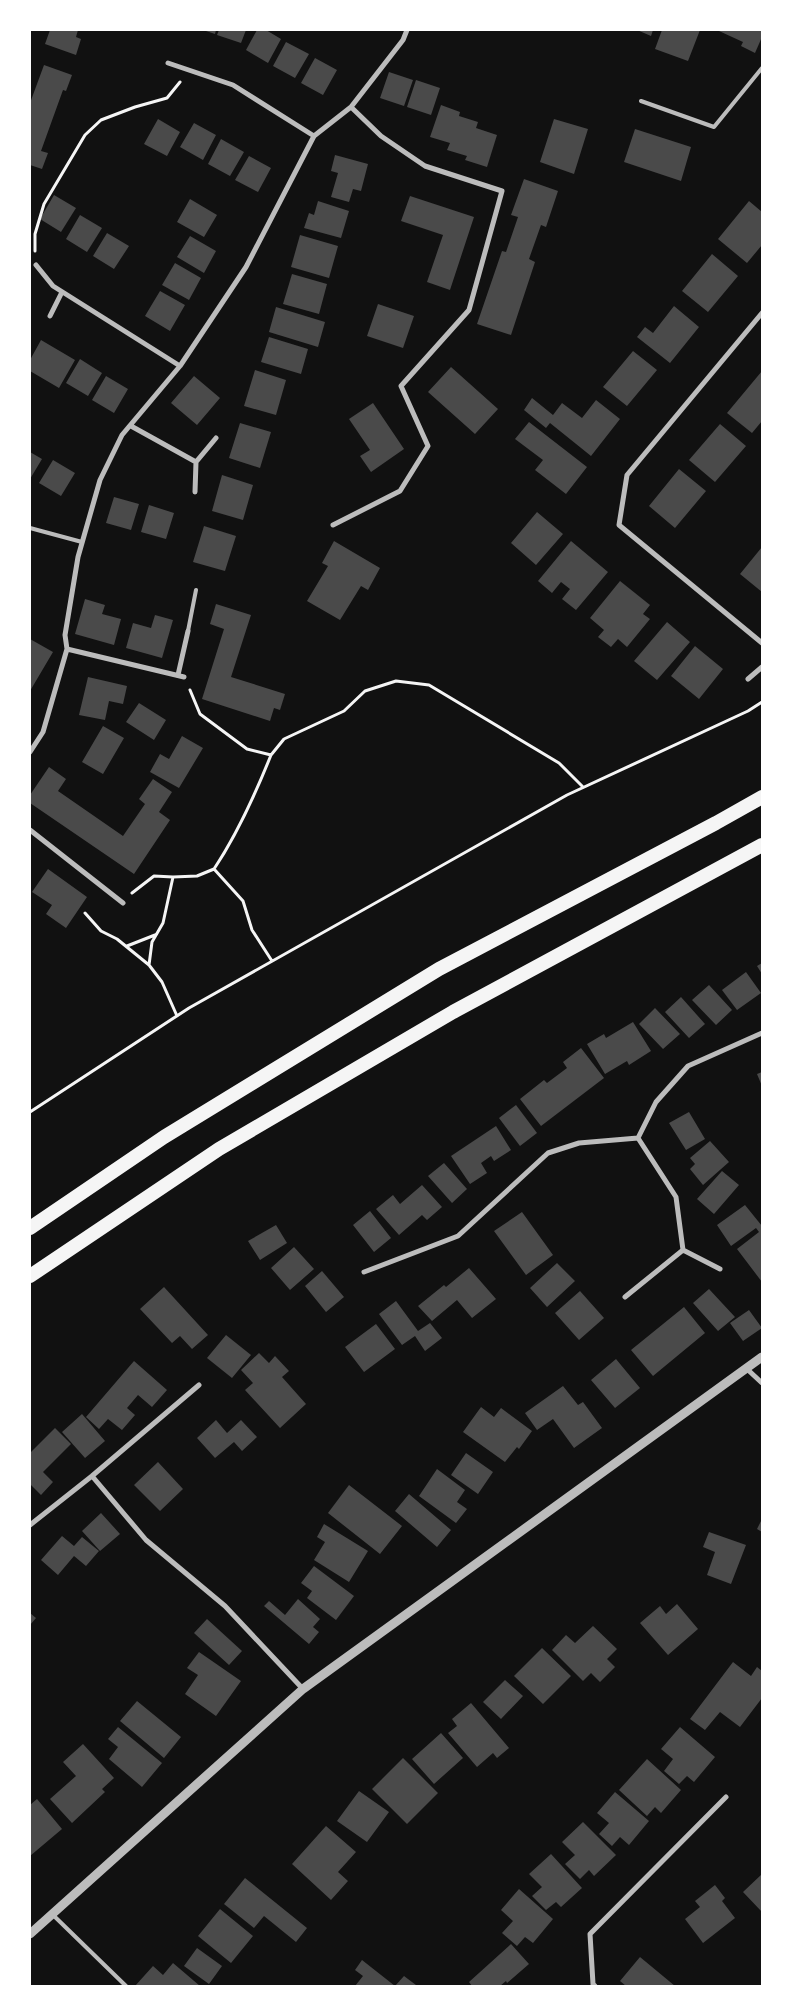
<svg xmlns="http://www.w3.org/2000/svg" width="792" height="2016" font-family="'IBM Plex Sans',sans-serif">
<rect width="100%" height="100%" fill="#111"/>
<path fill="#4a4a4a" d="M50,30H78L76,37L81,39L76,55L45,44Z
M203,30H216L215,34Z
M219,30H246L241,43L217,35Z
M257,30H266L281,39L268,63L246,50Z
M637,30H653L651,36Z
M662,30H700L688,61L655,49Z
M719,30H762V37L755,53L741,46L743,42L719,31Z
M286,42L309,54L295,78L273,66Z
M315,58L337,70L323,95L301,83Z
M44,65L72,75L66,91L63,90L41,151L48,153L42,169L30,165V103Z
M389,72L413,80L404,106L380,98Z
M416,80L440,88L431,115L407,107Z
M441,105L460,112L459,116L478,122L476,128L497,135L487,167L465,160L467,156L447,150L450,143L430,137Z
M158,119L180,132L167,156L144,144Z
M554,119L588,129L574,174L540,162Z
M194,123L216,135L203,160L180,147Z
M635,129L691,147L681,181L624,162Z
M221,139L244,152L230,176L208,164Z
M335,155L368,164L361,191L353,189L349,202L331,197L338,173L331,171Z
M249,156L271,168L258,192L235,180Z
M524,179L558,191L546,227L541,225L529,259L535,262L511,335L477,324L502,251L506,252L518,217L511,215Z
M54,195L76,208L61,232L40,219Z
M410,196L474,217L450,290L427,282L443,235L401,221Z
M190,199L217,215L204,237L177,222Z
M318,201L349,211L341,238L304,228L309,213L314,215Z
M749,201L762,212V245L747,263L718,239Z
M80,215L102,228L87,252L66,239Z
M107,233L129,246L114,269L93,256Z
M300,235L338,246L329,278L291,267Z
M190,236L216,251L204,273L177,257Z
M712,254L738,276L708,312L682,291Z
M175,263L201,278L189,300L162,285Z
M292,274L327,284L319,314L283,304Z
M160,291L185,305L170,331L145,316Z
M378,304L414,316L403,348L367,336Z
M674,306L699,327L670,363L637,337L645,327L653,333Z
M276,307L325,322L318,347L269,332Z
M269,337L308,349L301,374L261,362Z
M41,340L75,360L59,388L30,371V360Z
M633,351L657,370L627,406L603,387Z
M80,359L102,373L88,396L66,383Z
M451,367L498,409L475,434L428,392Z
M255,370L286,380L276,415L244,406Z
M762,371V421L752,433L727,413Z
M106,376L128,389L114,413L92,400Z
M194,376L220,398L197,425L171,403Z
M532,398L553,415L562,403L582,418L596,400L620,419L591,456L550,423L546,428L524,410Z
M373,403L404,449L371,472L360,456L370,450L349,419Z
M529,422L587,467L566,494L535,470L543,460L515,439Z
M240,423L271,432L260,468L229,458Z
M720,424L746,446L715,482L689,460Z
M30,452L42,459L30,479Z
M53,460L75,473L61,496L39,483Z
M679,469L706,491L675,528L649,506Z
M222,475L253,485L243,520L212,511Z
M114,497L139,504L131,530L106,523Z
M149,505L174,513L166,539L141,532Z
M537,512L563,534L536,565L511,543Z
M204,526L236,536L225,571L193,562Z
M334,541L380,568L368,590L361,586L340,620L307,601L328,566L322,563Z
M571,541L608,572L576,610L562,599L570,589L561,582L552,593L538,581Z
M762,547V592L740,574Z
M620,581L650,605L643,614L650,619L627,647L618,639L611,647L598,637L604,630L590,618Z
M85,599L105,605L102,614L121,619L114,645L75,634Z
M216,604L251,615L231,677L285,694L280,710L274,708L270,721L202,699L224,629L210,624Z
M155,615L173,620L162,658L126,648L133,623L151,628Z
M667,622L690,642L657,680L634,661Z
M30,639L53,652L30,691Z
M695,646L723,669L699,699L671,676Z
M88,677L127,686L123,704L109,701L105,720L79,715Z
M139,703L166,720L154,740L126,722Z
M103,726L124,738L103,774L82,762Z
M182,736L203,748L179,788L150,772L160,754L169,759Z
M49,767L66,779L58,791L123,836L145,804L139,799L153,779L172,792L159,812L170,820L134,874L30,803V795Z
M48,869L87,897L66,928L46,914L52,905L32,892Z
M762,963V974L757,966Z
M746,972L761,993L737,1010L722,990Z
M709,985L732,1010L716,1025L692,1000Z
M681,997L705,1024L689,1038L665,1012Z
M655,1008L680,1034L663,1049L639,1024Z
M633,1022L651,1051L629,1065L627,1061L605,1074L587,1044L604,1034L606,1038Z
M581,1048L604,1078L541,1126L520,1099L544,1080L547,1083L567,1068L563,1062Z
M762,1072V1086L757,1074Z
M516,1105L537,1133L520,1146L499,1118Z
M689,1112L705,1139L686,1150L669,1123Z
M496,1126L511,1150L494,1161L491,1156L481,1163L487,1173L470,1184L451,1156Z
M710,1141L729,1162L703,1185L690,1169L695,1164L690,1158Z
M444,1163L467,1189L452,1203L428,1176Z
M722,1171L739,1185L714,1214L697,1199Z
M422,1185L442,1207L427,1220L422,1215L399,1235L376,1209L393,1195L400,1204Z
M745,1205L762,1226V1282L737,1249L759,1232L756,1228L731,1246L717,1225Z
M370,1211L391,1238L374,1252L353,1225Z
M522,1212L553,1255L526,1275L494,1231Z
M276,1225L287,1243L260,1260L248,1241Z
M294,1247L314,1269L290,1290L271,1268Z
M557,1263L575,1281L547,1307L530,1288Z
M469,1268L496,1299L472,1318L457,1300L432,1321L418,1306L444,1285L446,1287Z
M322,1271L344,1297L326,1312L305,1286Z
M164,1287L208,1335L192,1349L180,1336L172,1343L140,1309Z
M709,1289L735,1317L718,1331L693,1303Z
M580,1291L604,1318L579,1340L555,1313Z
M396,1301L418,1331L430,1323L442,1338L425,1351L415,1336L402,1345L379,1314Z
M684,1307L705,1333L653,1376L631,1350Z
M749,1310L762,1328L743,1341L730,1323Z
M376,1324L395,1349L364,1372L345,1347Z
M226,1335L251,1355L232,1378L207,1358Z
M259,1353L269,1363L275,1356L289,1371L282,1377L306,1404L280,1428L245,1390L253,1383L241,1370Z
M616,1359L640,1388L615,1408L591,1380Z
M134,1361L167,1390L152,1407L138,1395L127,1408L135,1415L122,1430L108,1419L99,1429L86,1417Z
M563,1386L578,1405L583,1402L602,1428L574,1448L553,1419L537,1430L525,1413Z
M481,1407L494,1417L501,1408L532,1431L519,1449L517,1447L505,1462L463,1432Z
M82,1414L105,1441L85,1458L62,1432Z
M216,1420L227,1433L241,1420L257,1437L242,1451L234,1442L215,1458L197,1438Z
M55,1428L71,1444L43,1472L53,1482L41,1495L30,1484V1453Z
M466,1453L493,1472L478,1494L451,1475Z
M158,1462L183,1489L160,1511L134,1485Z
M437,1469L465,1490L457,1502L467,1509L456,1523L419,1496Z
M349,1485L402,1526L380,1554L328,1513Z
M409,1494L451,1530L437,1547L395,1511Z
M101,1513L120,1534L100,1551L82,1531Z
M762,1519V1532L757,1529Z
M324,1524L368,1551L349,1582L314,1560L325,1542L317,1537Z
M709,1532L746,1545L731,1584L707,1575L715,1552L703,1547Z
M62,1536L74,1546L82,1537L99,1551L86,1566L74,1556L58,1575L41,1560Z
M314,1566L354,1596L336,1620L307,1598L312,1591L301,1583Z
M298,1599L320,1619L313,1627L319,1632L309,1644L264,1606L269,1601L285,1615Z
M677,1604L698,1629L668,1655L640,1623L660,1606L666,1614Z
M30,1613L36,1618L30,1625Z
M207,1619L242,1651L229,1665L194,1633Z
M593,1626L617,1649L607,1659L615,1667L600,1682L591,1673L583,1681L552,1650L566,1635L575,1643Z
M542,1648L571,1676L543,1704L514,1676Z
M199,1652L241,1681L216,1716L185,1694L198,1675L187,1668Z
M733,1662L751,1676L757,1667L762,1671V1698L740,1727L720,1712L705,1730L690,1719Z
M505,1680L523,1696L501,1719L483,1702Z
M137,1701L181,1737L164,1758L120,1721Z
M471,1703L509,1748L497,1758L493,1753L477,1767L448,1733L457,1726L452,1719Z
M118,1727L162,1763L142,1787L109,1759L118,1747L108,1739Z
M680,1727L715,1757L694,1782L687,1776L679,1784L664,1771L673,1759L661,1749Z
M441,1733L463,1758L434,1784L412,1759Z
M83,1744L114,1778L102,1789L105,1792L72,1823L50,1799L76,1776L63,1762Z
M403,1758L438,1793L407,1824L372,1789Z
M647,1759L681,1790L661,1813L655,1807L647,1816L619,1790Z
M359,1791L389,1812L367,1842L337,1821Z
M615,1792L649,1821L629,1845L620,1837L612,1846L599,1834L609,1823L597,1813Z
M37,1799L62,1829L30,1856V1805Z
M583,1822L616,1855L594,1876L589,1870L580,1879L565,1864L575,1855L562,1842Z
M326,1826L356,1852L338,1872L348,1881L331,1900L292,1864Z
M551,1854L582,1888L561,1907L556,1902L546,1910L532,1896L542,1887L529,1874Z
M762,1874V1912L743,1892Z
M245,1878L307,1928L296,1942L264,1916L254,1928L224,1904Z
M715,1885L725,1898L722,1901L735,1918L703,1943L685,1919L700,1907L695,1901Z
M519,1889L553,1919L533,1943L525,1937L517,1946L502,1933L513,1921L501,1910Z
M220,1909L253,1936L231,1963L198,1936Z
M511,1944L529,1964L507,1983L506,1981L500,1986H472L469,1982Z
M197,1948L222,1966L209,1984L184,1966Z
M640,1957L675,1986H626L620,1981Z
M362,1960L395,1986H355L363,1976L355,1970Z
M173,1963L200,1986H135L153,1966L163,1975Z
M404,1976L416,1985L415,1986H395Z"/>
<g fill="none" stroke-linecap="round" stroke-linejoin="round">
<path stroke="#f5f5f5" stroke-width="3" d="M35,251V234L44,204L85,135L101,120L135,107L167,98L180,82
M190,690L200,714L247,749L271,755C255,795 238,833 214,869
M271,755L284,739L344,711L365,691L396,681L429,685L559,763L583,787
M173,877L197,876L214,869L243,901L252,930L272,961
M132,893L154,876L173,877L163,923L152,942L149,965
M85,913L101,931L117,939L149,965L162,982L177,1016
M127,946L155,935
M30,1112L189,1008L567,795L748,711L762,702"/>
<path stroke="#bcbcbc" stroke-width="4" d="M641,101L714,127L762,68
M30,528L82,542
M188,631L196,590
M53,1915L126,1986"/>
<path stroke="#bcbcbc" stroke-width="5" d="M168,63L233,85L314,136
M36,265L53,286L180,366
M762,313L627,475L619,525L762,643
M50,316L62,292
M131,426L196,462L195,492
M196,462L216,438
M333,525L400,491L428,446L401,386L469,310L502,191L425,166L381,136L351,107
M67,649L184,677
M178,675L188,631
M748,679L762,667
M30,752L43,732L67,649L65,635L78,557L100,480L122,435L180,366L246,267L314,136L351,107L403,40L407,30
M30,830L123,903
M683,1250L720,1269
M364,1272L458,1236L548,1153L579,1143L638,1138
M625,1297L683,1250L676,1197L638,1138L656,1102L688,1066L762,1033
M747,1369L762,1383
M92,1476L146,1540L225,1606L303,1689
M30,1525L92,1476L199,1385
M595,1986L593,1984L590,1934L726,1797"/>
<path stroke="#bcbcbc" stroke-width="9" d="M30,1934L303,1689L762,1357"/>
<path stroke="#f5f5f5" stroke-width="14" d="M30,1228L164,1137L439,969L716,823L762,797
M30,1276L219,1149L453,1012L762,845"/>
</g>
<rect width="792" height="2016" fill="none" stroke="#ffffff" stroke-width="62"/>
</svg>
